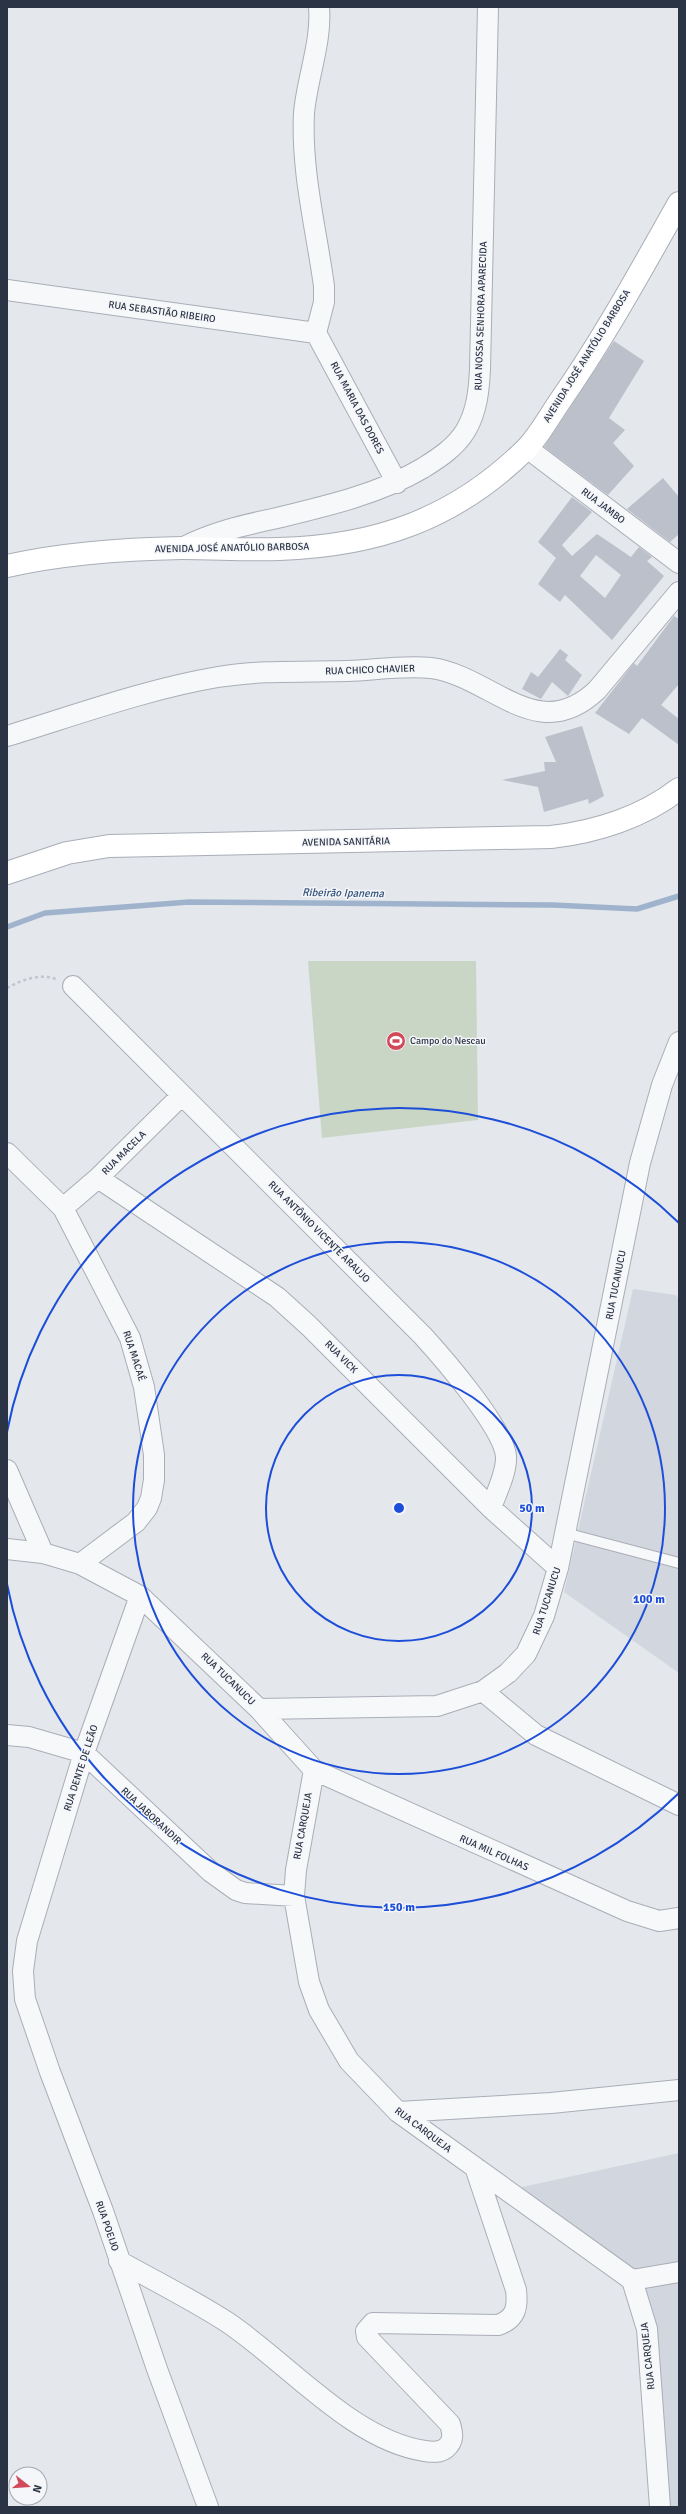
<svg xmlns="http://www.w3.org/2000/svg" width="686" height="2514" font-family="Signika,sans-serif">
<rect width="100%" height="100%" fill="#e4e7ec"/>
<path fill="#d2d6de" d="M633,1289L676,1295L679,1300V1673L564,1592Z
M679,2153V2507H654L639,2293L503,2191Z"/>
<path fill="#c9d6c5" d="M308,961H476L478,1120L322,1138Z"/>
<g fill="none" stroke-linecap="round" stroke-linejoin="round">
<path stroke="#9fb4cc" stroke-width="5.5" d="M7,927L45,913L189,902L553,905L637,909L679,896"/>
</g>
<path fill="#bbc0ca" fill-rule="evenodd" d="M614,341L644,361L609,418L625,430L613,443L634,466L608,495L544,447Z
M663,478L679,497V534L670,542L627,509Z
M572,497L592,512L562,545L572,556L597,534L631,557L639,547L652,557L647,561L664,576L612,640L565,595L560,602L538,584L556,558L538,542ZM596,555L621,575L605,598L580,576Z
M674,616L679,619V684L661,705L679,719V745L642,718L629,734L595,713L634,663L637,666Z
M560,649L568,655L565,660L582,675L568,696L552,682L541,699L522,689L531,672L538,677Z
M582,726L604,796L589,804L588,799L544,812L538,787L502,780L545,771L544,762H556L545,737Z"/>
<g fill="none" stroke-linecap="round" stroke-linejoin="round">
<defs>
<path id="lane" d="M565,1533L679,1563"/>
<path id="street" d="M7,290L316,333
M316,333L324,302V286C316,228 301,171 304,113C307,78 322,42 319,7
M316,333L397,483
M527,448L679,563
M182,548C213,532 244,525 277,518C327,506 379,494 423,468C439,458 456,447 466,430C477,411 479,390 480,369L488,7
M7,736C76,715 147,689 218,677C261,670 305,672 348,671C374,670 404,665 431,668C492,676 537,747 597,690L679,592
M73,986L423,1336C443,1358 503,1427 506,1456C507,1473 496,1493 491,1508
M7,1153L63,1208L130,1338L144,1387L154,1455V1480L151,1498L147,1508L136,1522L80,1564
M98,1178L277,1297L309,1326L491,1508L558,1568
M63,1208L98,1178L182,1095
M7,1470L43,1553
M7,1549L43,1553L80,1564L140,1596L259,1709L437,1706L483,1691L508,1673L526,1654L544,1616L558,1568L640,1163L662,1085L679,1042
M140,1596L84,1753L27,1941L23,1971L25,1999L50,2072L103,2211L157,2369L208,2507
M483,1691L536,1735L679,1805
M259,1709L314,1770L296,1870L294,1896L309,1982L319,2010L349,2061L398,2112L632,2280L647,2329L660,2507
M7,1735L29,1737L84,1753L211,1872L236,1890L245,1893L294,1896
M314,1770L627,1911L659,1921L679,1918
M398,2112L551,2103L679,2090
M119,2261C155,2281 193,2300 227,2322C287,2362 353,2441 425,2451C432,2452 440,2453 446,2448C454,2441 453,2434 450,2424L367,2337L366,2331L373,2323L498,2325C516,2319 518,2307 516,2290L475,2167
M632,2280L679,2272"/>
<path id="secondary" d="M7,566C65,553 123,549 182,548C215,548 247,550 279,549C377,546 455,519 526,449C539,436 549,417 560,401C604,338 641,270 679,203
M7,873L67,853L109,846L551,837C596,832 643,817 679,789"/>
</defs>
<use href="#lane" stroke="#a9aeb7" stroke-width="12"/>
<use href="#street" stroke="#a9aeb7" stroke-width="22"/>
<use href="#secondary" stroke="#a9aeb7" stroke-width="24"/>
<path stroke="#c2c5cb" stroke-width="2.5" stroke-dasharray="3 3" stroke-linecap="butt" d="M7,988C22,980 39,973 56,979"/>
<use href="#lane" stroke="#f7f8fa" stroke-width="10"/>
<use href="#street" stroke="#f7f8fa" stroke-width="20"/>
<use href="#secondary" stroke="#fff" stroke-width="22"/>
</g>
<g fill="none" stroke="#1d4ed8" stroke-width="2">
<circle cx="399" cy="1508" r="133"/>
<circle cx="399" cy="1508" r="266"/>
<path d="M679 1793A399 399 0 0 1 7 1584M7 1432A399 399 0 0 1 679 1223"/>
</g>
<defs>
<symbol id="stadium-disc" viewBox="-11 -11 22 22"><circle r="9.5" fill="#d1495b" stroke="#f4f6f9"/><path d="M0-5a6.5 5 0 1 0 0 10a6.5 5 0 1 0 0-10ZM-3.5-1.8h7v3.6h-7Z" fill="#fff"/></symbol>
</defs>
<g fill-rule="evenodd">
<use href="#stadium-disc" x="385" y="1030" width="22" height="22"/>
</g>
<g text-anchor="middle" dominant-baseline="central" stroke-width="3" stroke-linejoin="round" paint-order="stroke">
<g font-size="10" fill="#2b3445" stroke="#f4f6f9">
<text transform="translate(162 312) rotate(8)">RUA SEBASTIÃO RIBEIRO</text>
<text transform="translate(481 316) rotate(-88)">RUA NOSSA SENHORA APARECIDA</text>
<text transform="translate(587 356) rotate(-58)">AVENIDA JOSÉ ANATÓLIO BARBOSA</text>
<text transform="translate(357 408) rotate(62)">RUA MARIA DAS DORES</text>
<text transform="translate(603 506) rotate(37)">RUA JAMBO</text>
<text transform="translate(232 548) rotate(-1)">AVENIDA JOSÉ ANATÓLIO BARBOSA</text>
<text transform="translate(370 670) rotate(-2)">RUA CHICO CHAVIER</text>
<text transform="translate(346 842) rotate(-1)">AVENIDA SANITÁRIA</text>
<text transform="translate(124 1153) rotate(-45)">RUA MACELA</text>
<text transform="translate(319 1232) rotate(45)">RUA ANTÔNIO VICENTE ARAUJO</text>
<text transform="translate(616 1285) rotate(-79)">RUA TUCANUCU</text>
<text transform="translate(134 1356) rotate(72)">RUA MACAÉ</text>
<text transform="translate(341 1357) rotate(45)">RUA VICK</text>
<text transform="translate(547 1601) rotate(-72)">RUA TUCANUCU</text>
<text transform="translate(228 1679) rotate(44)">RUA TUCANUCU</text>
<text transform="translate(81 1768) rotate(-72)">RUA DENTE DE LEÃO</text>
<text transform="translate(151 1816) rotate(43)">RUA JABORANDIR</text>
<text transform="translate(303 1826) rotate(-80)">RUA CARQUEJA</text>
<text transform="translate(494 1853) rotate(24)">RUA MIL FOLHAS</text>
<text transform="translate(423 2130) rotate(37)">RUA CARQUEJA</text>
<text transform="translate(107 2226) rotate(71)">RUA POEIJO</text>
<text transform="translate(648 2356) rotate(-96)">RUA CARQUEJA</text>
</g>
<g font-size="10" fill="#2b3445" stroke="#f4f6f9" text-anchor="start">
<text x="410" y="1041">Campo do Nescau</text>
</g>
<g font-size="11" font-style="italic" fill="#34527a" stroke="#f4f6f9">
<text transform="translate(343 893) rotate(1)">Ribeirão Ipanema</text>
</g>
</g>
<circle cx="399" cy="1508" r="6" fill="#1d4ed8" stroke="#f4f6f9" stroke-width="2"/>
<g font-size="12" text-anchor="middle" font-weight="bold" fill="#1d4ed8" stroke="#f4f6f9" stroke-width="3" stroke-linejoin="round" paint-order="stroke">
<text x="532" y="1512">50 m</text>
<text x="649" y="1603">100 m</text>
<text x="399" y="1911">150 m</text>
</g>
<rect width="686" height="2514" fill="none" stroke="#2b3445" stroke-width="16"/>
<g transform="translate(28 2486) rotate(107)"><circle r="19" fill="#f4f6f9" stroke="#a4a8b1"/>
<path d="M0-3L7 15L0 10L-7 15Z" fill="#d1495b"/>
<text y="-6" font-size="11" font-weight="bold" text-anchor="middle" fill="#2b3445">N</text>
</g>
</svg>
